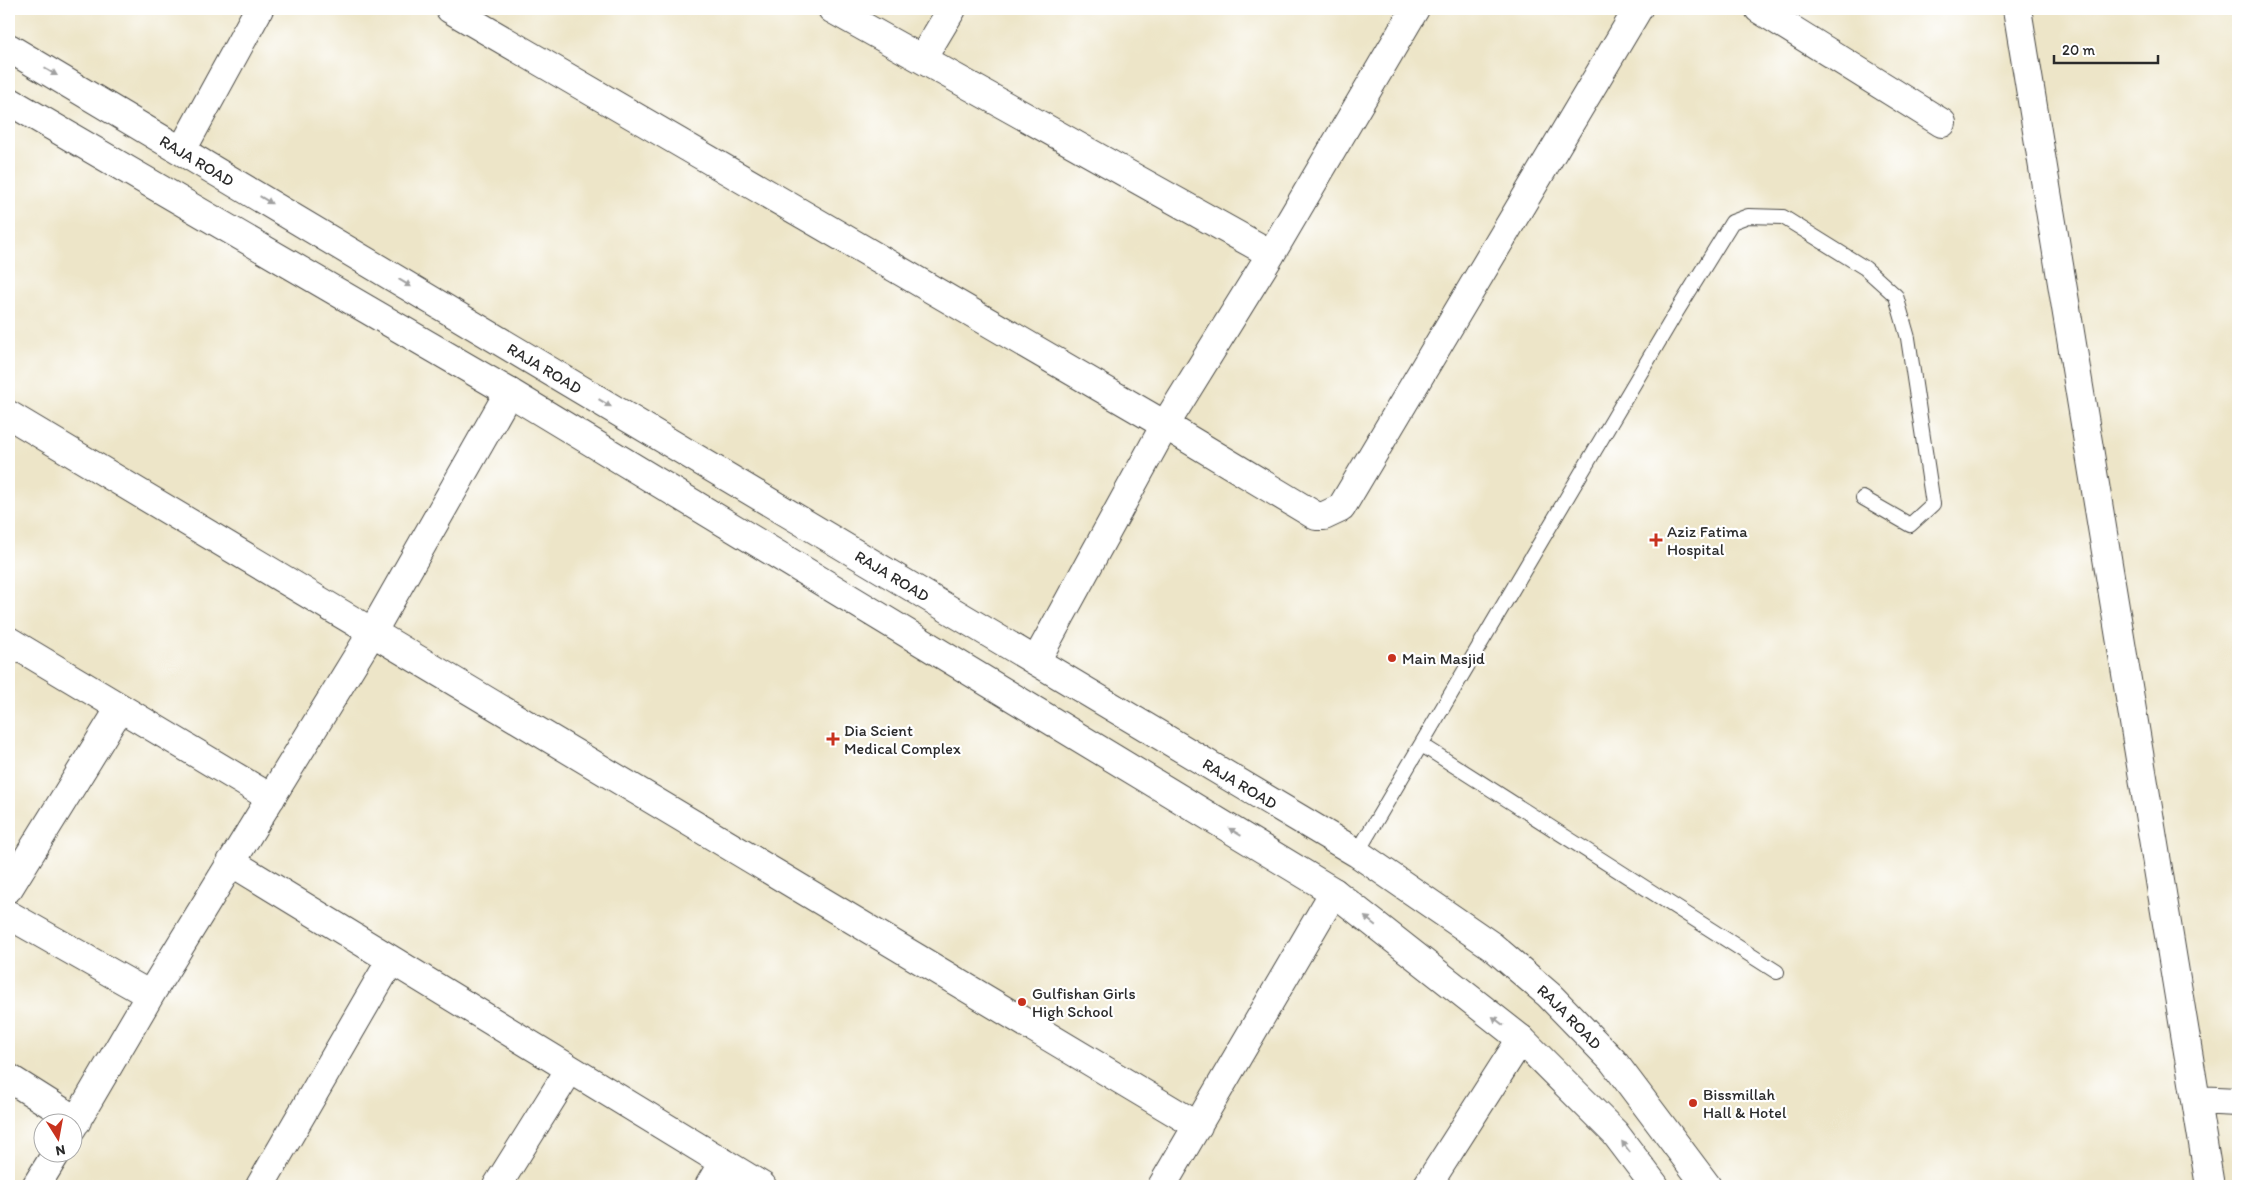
<svg xmlns="http://www.w3.org/2000/svg" width="2247" height="1195" font-family="Itim,sans-serif">
<rect width="100%" height="100%" fill="#fff"/>
<filter id="ink" filterUnits="userSpaceOnUse"><feTurbulence type="fractalNoise" baseFrequency=".02" numOctaves="2"/><feDisplacementMap in="SourceGraphic" scale="10" xChannelSelector="R" yChannelSelector="G"/><feConvolveMatrix kernelMatrix="1 2 1 2 8 2 1 2 1" color-interpolation-filters="sRGB"/></filter>
<filter id="wash" filterUnits="userSpaceOnUse"><feTurbulence type="fractalNoise" baseFrequency=".0096" numOctaves="4" result="noise"/><feDisplacementMap in="SourceGraphic" scale="20" xChannelSelector="R" yChannelSelector="G"/><feGaussianBlur stdDeviation="1.12" result="paint"/><feColorMatrix in="noise" values="0 0 0 0 0 0 0 0 0 0 0 0 0 0 0 0 0 1.4 0 .05"/><feComposite in="paint" operator="in"/></filter>
<g filter="url(#wash)">
<rect width="100%" height="100%" fill="#ede5c8"/>
</g>
<g filter="url(#ink)">
<g fill="none" stroke-linecap="round" stroke-linejoin="round">
<defs>
<path id="service" d="M1422,745L1777,972
M1357,853L1674,316L1732,222L1748,216L1783,217L1865,268L1896,296L1908,338L1933,504L1910,525L1863,498"/>
<path id="minor" d="M450,9L1165,425L1316,516H1324L1341,508L1638,9
M832,9L1271,254
M1759,9L1942,123
M2017,9L2210,1186
M922,59L952,9
M182,150L259,9
M9,415L1198,1126
M9,641L271,798
M1036,661L1165,425L1271,254L1415,9
M231,862L762,1186
M9,888L120,708
M9,915L150,995
M9,1078L77,1121
M2196,1100L2238,1102
M72,1128L150,995L373,631L509,392
M36,1186L57,1152
M260,1186L391,960
M497,1186L570,1069
M709,1186L723,1162
M1162,1186L1334,892
M1427,1186L1521,1039"/>
<g id="tertiary">
<path id="s1" d="M9,48L1357,853L1492,946L1549,995L1613,1061L1707,1186"/>
<path d="M9,101L509,392L1334,892L1521,1039L1615,1133L1655,1186"/>
</g>
</defs>
<use href="#service" stroke="#484743" stroke-width="16"/>
<use href="#minor" stroke="#484743" stroke-width="30"/>
<use href="#tertiary" stroke="#484743" stroke-width="30"/>
<use href="#service" stroke="#fff" stroke-width="14"/>
<use href="#minor" stroke="#fff" stroke-width="28"/>
<use href="#tertiary" stroke="#fff" stroke-width="28"/>
</g>
<defs><path id="oneway-solid" d="M-6-.8H1V-3.2L6.5 0L1 3.2V.8H-6Z" transform="scale(1.25)"/></defs>
<g fill="#a0a0a0">
<use href="#oneway-solid" transform="translate(51 72) rotate(30)"/>
<use href="#oneway-solid" transform="translate(266 200) rotate(31)"/>
<use href="#oneway-solid" transform="translate(405 283) rotate(31)"/>
<use href="#oneway-solid" transform="translate(605 403) rotate(31)"/>
<use href="#oneway-solid" transform="translate(1235 832) rotate(-149)"/>
<use href="#oneway-solid" transform="translate(1370 921) rotate(-141)"/>
<use href="#oneway-solid" transform="translate(1498 1021) rotate(-142)"/>
<use href="#oneway-solid" transform="translate(1626 1147) rotate(-127)"/>
</g>
</g>
<g fill="#c8321e" stroke="#fff" stroke-width="2">
<path d="M1653.5 532.5h5v5h5v5h-5v5h-5v-5h-5v-5h5z"/>
<circle cx="1392" cy="658" r="5"/>
<path d="M830.5 731.5h5v5h5v5h-5v5h-5v-5h-5v-5h5z"/>
<circle cx="1022" cy="1002" r="5"/>
<circle cx="1693" cy="1103" r="5"/>
</g>
<g text-anchor="middle" dominant-baseline="central" stroke-width="4.5" stroke-linejoin="round" paint-order="stroke">
<g font-size="16" fill="#2b2b2b" stroke="#fff">
<text stroke="none"><textPath href="#s1" startOffset="219">RAJA ROAD</textPath></text>
<text stroke="none"><textPath href="#s1" startOffset="624">RAJA ROAD</textPath></text>
<text stroke="none"><textPath href="#s1" startOffset="1029">RAJA ROAD</textPath></text>
<text stroke="none"><textPath href="#s1" startOffset="1434">RAJA ROAD</textPath></text>
<text stroke="none"><textPath href="#s1" startOffset="1839">RAJA ROAD</textPath></text>
</g>
<g font-size="16" fill="#2b2b2b" stroke="#fff" text-anchor="start">
<text x="1667" y="531">Aziz Fatima<tspan x="1667" dy="18">Hospital</tspan></text>
<text x="1402" y="658">Main Masjid</text>
<text x="844" y="730">Dia Scient<tspan x="844" dy="18">Medical Complex</tspan></text>
<text x="1032" y="993">Gulfishan Girls<tspan x="1032" dy="18">High School</tspan></text>
<text x="1703" y="1094">Bissmillah<tspan x="1703" dy="18">Hall &amp; Hotel</tspan></text>
</g>
</g>
<rect width="2247" height="1195" fill="none" stroke="#fff" stroke-width="30"/>
<g transform="translate(58 1138) rotate(169)"><circle r="24" fill="#ffffff" stroke="#aaaaaa"/>
<path d="M0-4L9 19L0 12L-9 19Z" fill="#c8321e"/>
<text y="-8" font-size="14" font-weight="bold" text-anchor="middle" fill="#2b2b2b">N</text>
</g>
<path d="M2054 55v8h104v-8" fill="none" stroke="#2b2b2b" stroke-width="2.5"/>
<text x="2062" y="55" font-size="15" fill="#2b2b2b" stroke="#ffffff" stroke-width="4" paint-order="stroke">20 m</text>
</svg>
